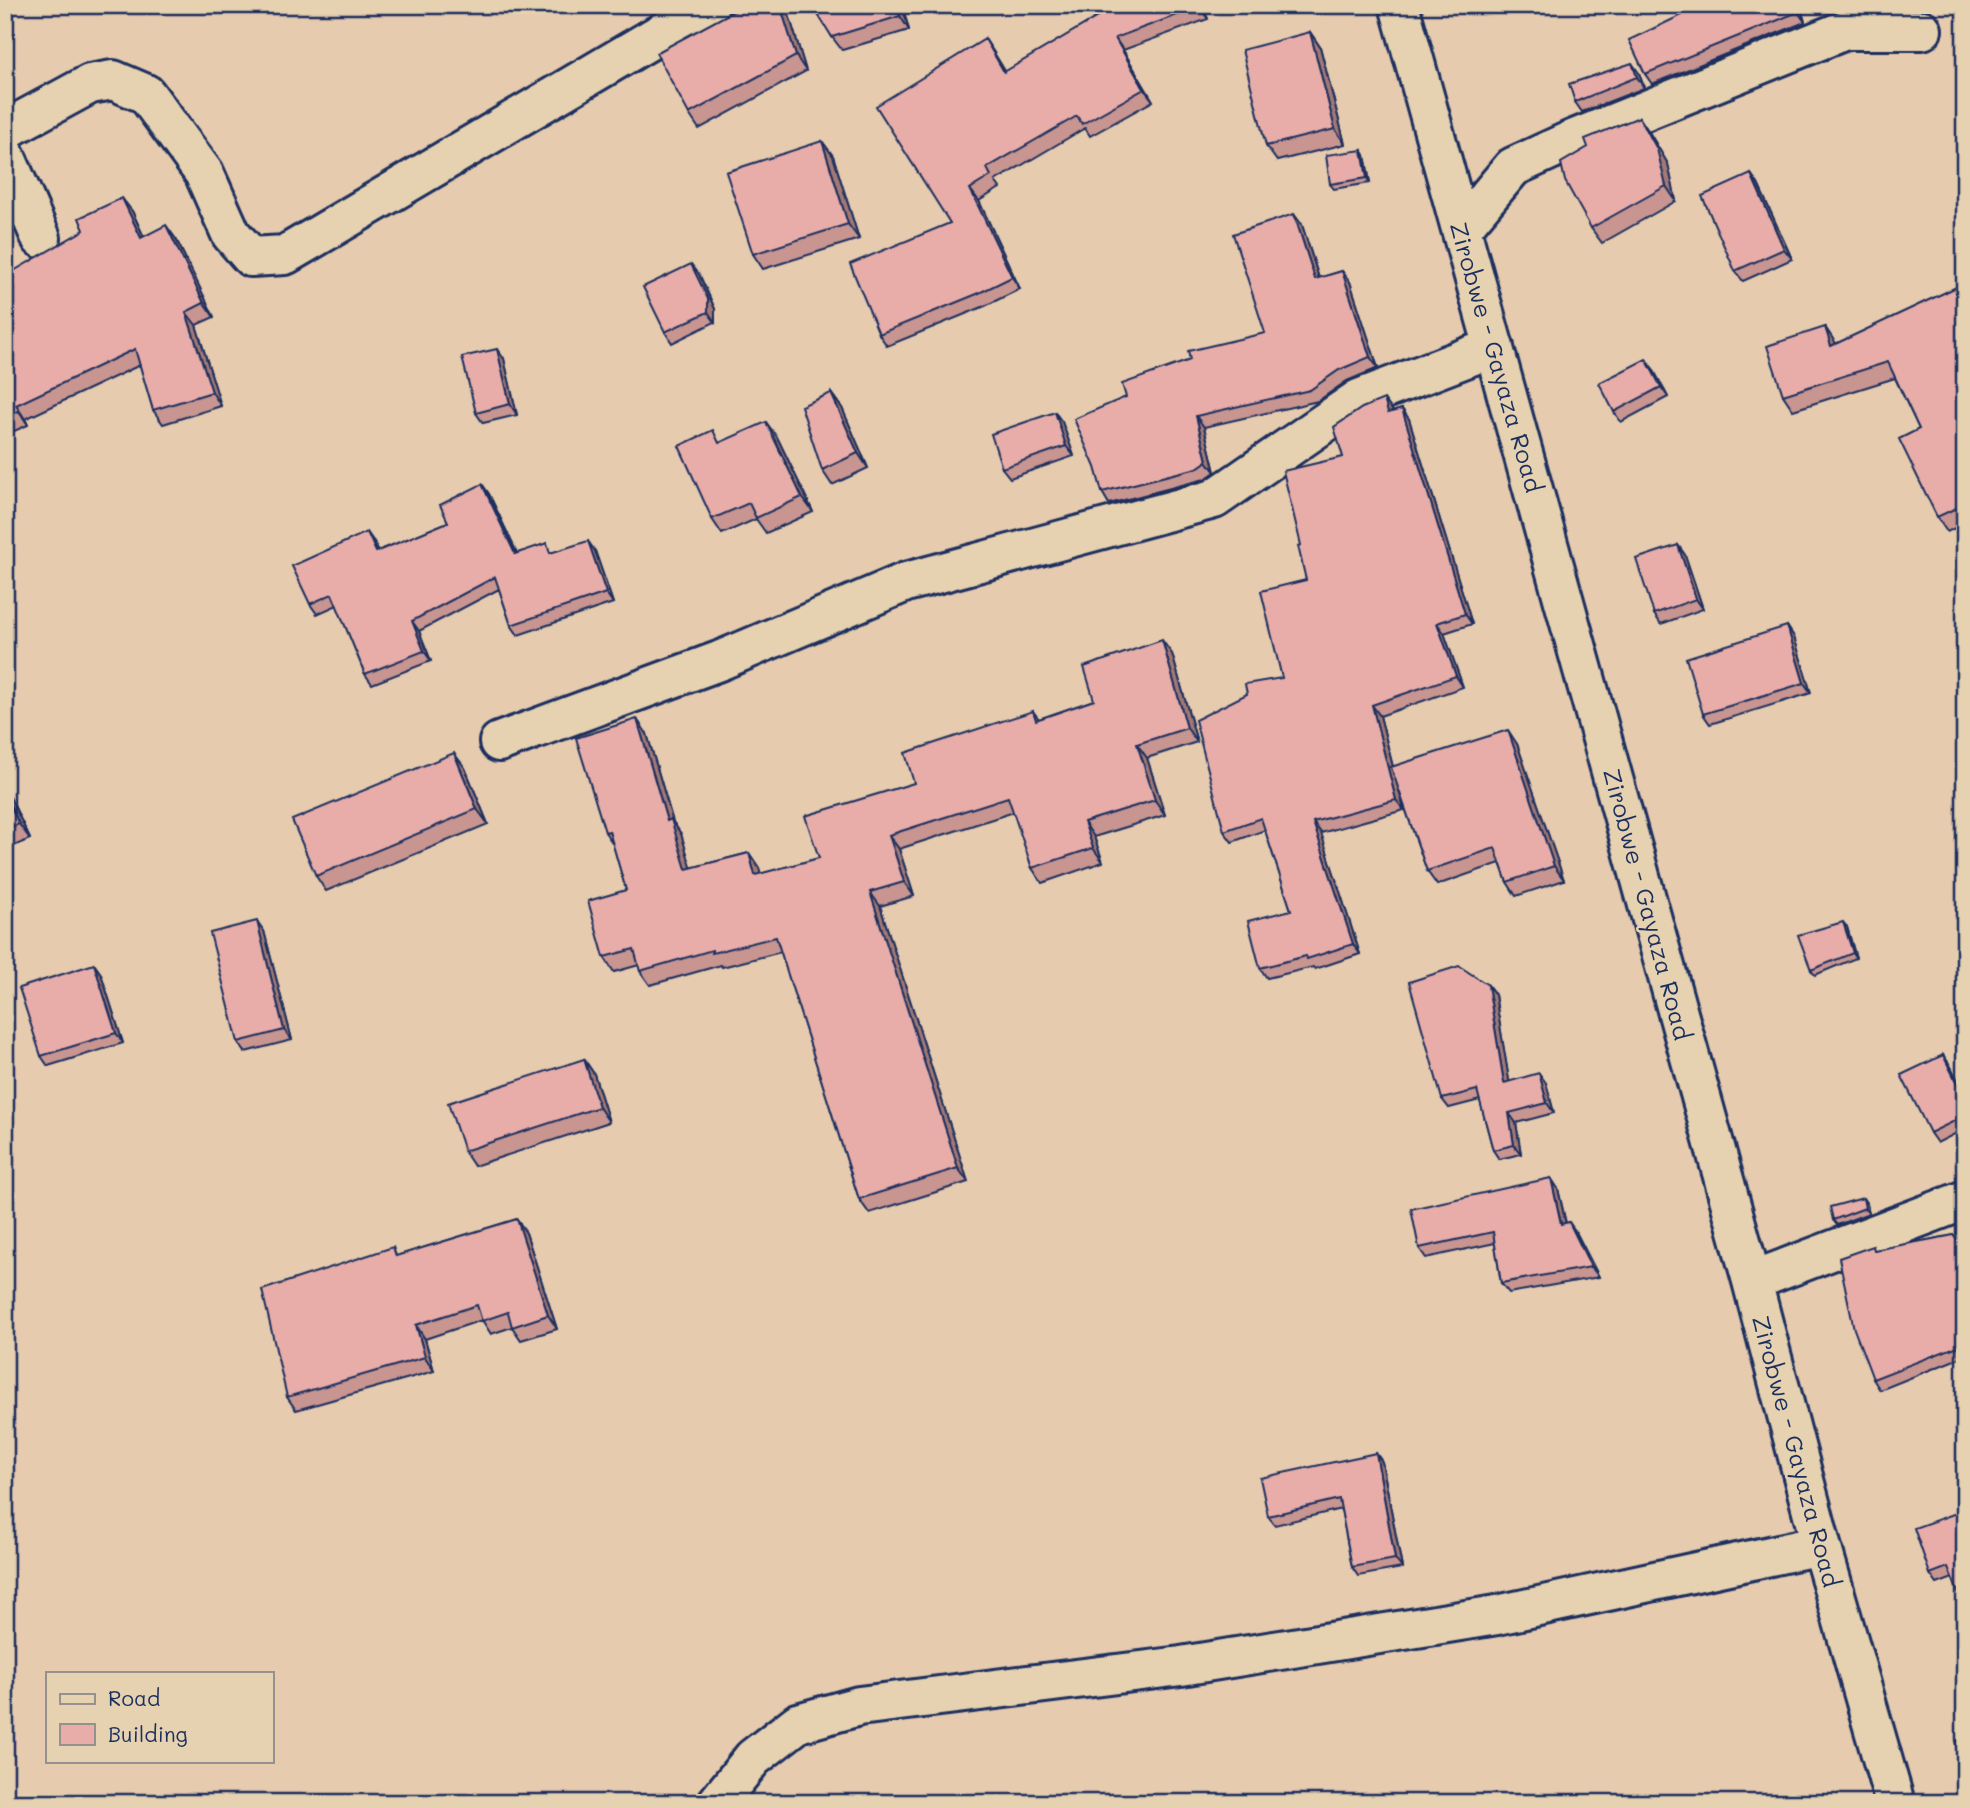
<svg xmlns="http://www.w3.org/2000/svg" width="1970" height="1808" font-family="Mali,sans-serif">
<rect width="100%" height="100%" fill="#e6cbaf"/>
<filter id="ink" filterUnits="userSpaceOnUse"><feTurbulence type="fractalNoise" baseFrequency=".0143" numOctaves="2"/><feDisplacementMap in="SourceGraphic" scale="14" xChannelSelector="R" yChannelSelector="G"/><feConvolveMatrix kernelMatrix="1 2 1 2 8 2 1 2 1" color-interpolation-filters="sRGB"/></filter>
<g filter="url(#ink)">
<g fill="none" stroke-linecap="round" stroke-linejoin="round">
<defs>
<path id="minor" d="M1399,5L1752,1281L1821,1545L1895,1803
M5,134L7,129L90,84L113,80L146,94L204,173L231,234L251,257L285,255L709,5
M5,155L41,238
M1461,229L1513,167L1572,140L1845,30H1922
M499,742L719,661L906,582L1214,499L1359,399L1494,347
M1752,1281L1965,1200
M717,1803L753,1758L798,1723L859,1706L1181,1666L1497,1615L1821,1545"/>
</defs>
<use href="#minor" stroke="#1b2f5e" stroke-width="44"/>
<use href="#minor" stroke="#e6d2b0" stroke-width="38"/>
</g>
<path fill="#c89591" stroke="#1b2f5e" stroke-width="2" d="M745,5H786L806,71L699,129L689,114Z
M902,5L909,30L842,50L832,37Z
M1202,5L1208,19L1123,50L1153,101L1090,136L1085,128L995,181L1000,188L979,201L1020,289L985,306L887,346L879,334L950,223L985,39L1005,72L1116,6Z
M1703,5H1800L1805,22L1652,84L1645,74Z
M1310,32L1320,47L1345,144L1277,161L1266,146Z
M1639,73L1644,88L1582,112L1575,102Z
M1639,117L1649,132L1668,164L1676,201L1602,243L1591,228Z
M822,141L833,156L859,239L763,269L753,254Z
M1362,150L1365,155L1370,183L1334,189L1330,184Z
M1751,174L1758,184L1792,259L1743,281L1735,271Z
M132,211L144,237L176,239L214,317L196,325L221,406L163,424L153,410L140,365L25,419L28,425L5,435V276Z
M1302,225L1319,278L1342,271L1350,282L1378,368L1347,381L1318,401L1204,427L1215,472L1205,479L1109,504L1102,492L1126,397L1190,360L1265,333Z
M699,274L715,309V322L672,343L665,332Z
M1965,283V523L1947,532L1937,517L1919,429L1895,378L1793,410L1783,395L1825,327L1836,344Z
M504,359L517,415L483,423L476,413Z
M1653,369L1668,397L1621,422L1614,412Z
M831,393L842,408L868,468L832,485L822,470Z
M1402,409L1409,419L1472,624L1444,633L1463,687L1380,716L1393,767L1517,744L1564,880L1516,896L1507,882L1500,863L1437,885L1427,871L1397,785L1404,810L1321,833L1360,954L1315,969L1313,967L1267,978L1260,968L1291,910L1265,830L1232,842L1224,831L1282,678L1306,580L1301,545L1343,457L1392,410V412Z
M1062,422L1074,456L1010,478L1002,468Z
M777,437L813,512L766,533L756,519L722,534L712,519L722,442Z
M482,484L489,494L517,553L595,551L613,603L518,635L511,625L499,589L419,631L431,661L372,684L365,674L337,605L317,614L310,604L374,542L378,551L448,522Z
M1678,545L1685,555L1703,609L1661,624L1654,614Z
M1787,626L1794,637L1811,693L1710,724L1703,714Z
M1172,654L1197,742L1147,758L1165,815L1094,837L1103,862L1042,883L1032,868L1014,812L899,849L914,896L880,906L968,1182L869,1213L859,1199L781,952L722,967L721,965L650,985L640,971L639,965L614,972L604,957L626,890L613,844L605,832L647,734L673,822L681,834L691,868L749,853L759,868L761,874L819,858L914,783L1033,711L1039,719L1094,700Z
M465,768L488,824L326,891L316,876Z
M5,787L30,839L5,850Z
M1847,927L1856,958L1815,975L1811,970Z
M264,931L292,1040L245,1052L238,1042Z
M94,964L101,974L123,1043L48,1066L41,1056Z
M1488,985L1495,995L1509,1081L1546,1083L1554,1113L1516,1123L1521,1154L1499,1159L1493,1150L1480,1100L1449,1108L1442,1099Z
M1943,1055L1950,1065L1965,1095V1129L1937,1143L1930,1133Z
M584,1059L594,1074L609,1122L474,1166L464,1151Z
M1551,1178L1558,1189L1566,1223L1576,1232L1599,1277L1509,1293L1501,1283L1495,1243L1426,1258L1419,1248Z
M1867,1204L1869,1213L1837,1225L1833,1220Z
M517,1219L526,1233L557,1329L521,1340L512,1327L491,1334L482,1320L425,1339L434,1371L296,1410L287,1397L399,1255Z
M1954,1235L1962,1357L1880,1390L1873,1379L1876,1250Z
M1376,1453L1382,1462L1402,1568L1358,1576L1352,1567L1341,1509L1275,1525L1268,1516Z
M1965,1510L1953,1578L1937,1584L1930,1574Z"/>
<path fill="#a27976" stroke="#1b2f5e" stroke-width="2" d="M780,5H786L806,71L796,56Z
M896,5H902L909,30L900,16Z
M1198,5H1202L1208,19L1199,7Z
M1796,5H1800L1805,22L1798,12Z
M1310,32L1320,47L1345,144L1335,129Z
M1115,38L1123,50L1153,101L1144,89Z
M985,39L993,51L1013,84L1004,72Z
M1632,63L1639,73L1644,88L1637,77Z
M1639,117L1649,132L1668,164L1676,201L1666,186Z
M822,141L833,156L859,239L848,224Z
M1362,150L1365,155L1370,183L1367,178Z
M1751,174L1758,184L1792,259L1784,249Z
M970,189L979,201L1020,289L1012,277Z
M122,198L132,211L150,251L141,238Z
M1294,214L1302,225L1323,291L1315,279Z
M166,225L176,239L214,317L204,303Z
M691,264L699,274L715,309V322L708,312Z
M1342,271L1350,282L1378,368L1370,357Z
M186,312L196,325L221,406L212,392Z
M1825,327L1835,342L1841,361L1831,346Z
M497,349L504,359L517,415L510,404Z
M1646,359L1653,369L1668,397L1661,387Z
M831,393L842,408L868,468L858,453Z
M1384,399L1392,410L1396,423L1388,413Z
M16,405L25,419L28,425L19,411Z
M1402,409L1409,419L1472,624L1465,614Z
M1055,412L1062,422L1074,456L1066,446Z
M1196,416L1204,427L1215,472L1207,461Z
M766,422L777,437L813,512L802,497Z
M482,484L489,494L522,564L515,554Z
M367,532L374,542L383,562L376,552Z
M588,541L595,551L613,603L606,593Z
M1678,545L1685,555L1703,609L1696,599Z
M412,621L419,631L431,661L424,651Z
M1437,623L1444,633L1463,687L1456,676Z
M1787,626L1794,637L1811,693L1804,683Z
M1162,640L1172,654L1197,742L1187,728Z
M1372,705L1380,716L1404,810L1396,800Z
M637,719L647,734L673,822L681,834L696,883L686,869L667,821Z
M1508,730L1517,744L1564,880L1554,866Z
M1137,744L1147,758L1165,815L1155,800Z
M454,753L465,768L488,824L477,809Z
M5,787L30,839L19,824L5,794Z
M1084,822L1094,837L1103,862L1093,848Z
M1313,822L1321,833L1360,954L1353,944Z
M889,835L899,849L914,896L904,882Z
M749,853L759,868L765,890L755,875Z
M870,892L880,906L968,1182L958,1168Z
M257,921L264,931L292,1040L284,1030Z
M1843,922L1847,927L1856,958L1853,953Z
M94,964L101,974L123,1043L116,1033Z
M1488,985L1495,995L1511,1092L1504,1083Z
M1943,1055L1950,1065L1965,1095V1099Z
M584,1059L594,1074L609,1122L599,1107Z
M1539,1073L1546,1083L1554,1113L1547,1103Z
M1509,1113L1516,1123L1521,1154L1514,1145Z
M1551,1178L1558,1189L1568,1234L1561,1224Z
M1863,1198L1867,1204L1869,1213L1865,1208Z
M517,1219L526,1233L557,1329L548,1315Z
M1569,1222L1576,1232L1599,1277L1591,1267Z
M416,1325L425,1339L434,1371L425,1357Z
M1376,1453L1382,1462L1402,1568L1395,1559Z"/>
<path fill="#e8ada9" stroke="#1b2f5e" stroke-width="2" d="M745,5H780L796,56L689,114L656,53Z
M812,5H896L900,16L832,37Z
M1116,5H1198L1199,7L1115,38L1144,89L1082,124L1077,116L987,168L991,176L970,189L1012,277L977,294L879,334L850,264L950,223L876,106L985,39L1004,72L1116,6Z
M1703,5H1796L1798,12L1645,74L1629,40Z
M1310,32L1335,129L1266,146L1242,50Z
M1632,63L1637,77L1575,102L1569,84Z
M1639,117L1657,149L1666,186L1591,228L1565,181L1561,163L1588,147L1585,139Z
M822,141L848,224L753,254L726,172Z
M1362,150L1367,178L1330,184L1326,155Z
M1751,174L1784,249L1735,271L1702,196Z
M122,198L141,238L166,225L204,303L186,312L212,392L153,410L135,349L16,405L19,411L5,417V276L84,230L79,218Z
M1294,214L1315,279L1342,271L1370,357L1339,370L1310,390L1196,416L1207,461L1197,468L1102,492L1095,467L1074,419L1126,397L1122,384L1190,360L1188,351L1265,333L1233,234Z
M691,264L708,299V312L665,332L643,287Z
M1965,283V504L1937,517L1899,439L1919,429L1888,362L1783,395L1767,346L1825,327L1831,346Z
M497,349L510,404L476,413L462,357Z
M1646,359L1661,387L1614,412L1599,383Z
M831,393L858,453L822,470L801,406Z
M1384,399L1388,413L1402,409L1465,614L1437,623L1456,676L1372,705L1396,800L1313,822L1353,944L1307,959L1306,956L1260,968L1248,921L1291,910L1261,818L1224,831L1195,720L1247,694L1245,684L1282,678L1261,591L1306,580L1298,546L1301,545L1283,471L1343,457L1334,427L1362,408Z
M1055,412L1066,446L1002,468L991,434Z
M766,422L802,497L756,518L749,503L712,519L679,446L713,430L719,443Z
M482,484L515,554L547,543L550,553L588,541L606,593L511,625L495,577L412,621L424,651L365,674L332,594L310,604L292,566L367,532L376,552L448,522L440,505Z
M1678,545L1696,599L1654,614L1636,559Z
M1787,626L1804,683L1703,714L1686,658Z
M1162,640L1187,728L1137,744L1155,800L1084,822L1093,848L1032,868L1008,797L889,835L904,882L870,892L958,1168L859,1199L776,937L712,953V950L640,971L634,949L604,957L588,901L626,890L609,831L605,832L576,738L637,719L667,821L671,819L686,869L749,853L755,875L819,858L805,816L914,783L905,753L1033,711L1036,720L1094,700L1084,667Z
M1508,730L1554,866L1507,882L1495,848L1427,871L1391,767Z
M454,753L477,809L316,876L292,820Z
M5,794L19,824L5,830Z
M257,921L284,1030L238,1042L210,933Z
M1843,922L1853,953L1811,970L1798,935Z
M94,964L116,1033L41,1056L19,988Z
M1459,966L1488,985L1504,1083L1539,1073L1547,1103L1509,1113L1514,1145L1493,1150L1477,1090L1442,1099L1409,982Z
M1943,1055L1965,1099V1116L1930,1133L1901,1075Z
M584,1059L599,1107L464,1151L448,1103Z
M1551,1178L1561,1224L1569,1222L1591,1267L1501,1283L1493,1232L1419,1248L1411,1209Z
M1863,1198L1865,1208L1833,1220L1830,1207Z
M517,1219L548,1315L512,1327L508,1312L482,1321L477,1305L416,1325L425,1357L287,1397L262,1290L393,1247L396,1256Z
M1954,1235L1965,1250V1365L1958,1346L1873,1379L1854,1329L1839,1258L1873,1246L1874,1250Z
M1376,1453L1395,1559L1352,1567L1339,1499L1268,1516L1260,1478Z
M1965,1510V1610L1948,1567L1930,1574L1914,1528Z
M1965,1738V1771L1955,1741Z"/>
</g>
<g text-anchor="middle" dominant-baseline="central" stroke-width="5" stroke-linejoin="round" paint-order="stroke">
<g font-size="24" fill="#1b2f5e" stroke="#e6d2b0">
<text transform="translate(1497 357) rotate(74)">Zirobwe - Gayaza Road</text>
<text transform="translate(1648 904) rotate(75)">Zirobwe - Gayaza Road</text>
<text transform="translate(1797 1451) rotate(75)">Zirobwe - Gayaza Road</text>
</g>
</g>
<rect width="1970" height="1808" fill="none" stroke="#e6d2b0" stroke-width="28"/>
<rect x="14" y="14" width="1942" height="1780" fill="none" stroke="#1b2f5e" stroke-width="2.5" filter="url(#ink)"/>
<rect x="46" y="1672" width="228" height="91" fill="#e6d2b0" stroke="#95918f" stroke-width="2"/>
<rect x="60" y="1694" width="35" height="10" fill="#e6d2b0" stroke="#95918f" stroke-width="2"/>
<text x="108" y="1706" font-size="21" fill="#1b2f5e">Road</text>
<rect x="60" y="1724" width="35" height="21" fill="#e8ada9" stroke="#95918f" stroke-width="2"/>
<text x="108" y="1742" font-size="21" fill="#1b2f5e">Building</text>
</svg>
